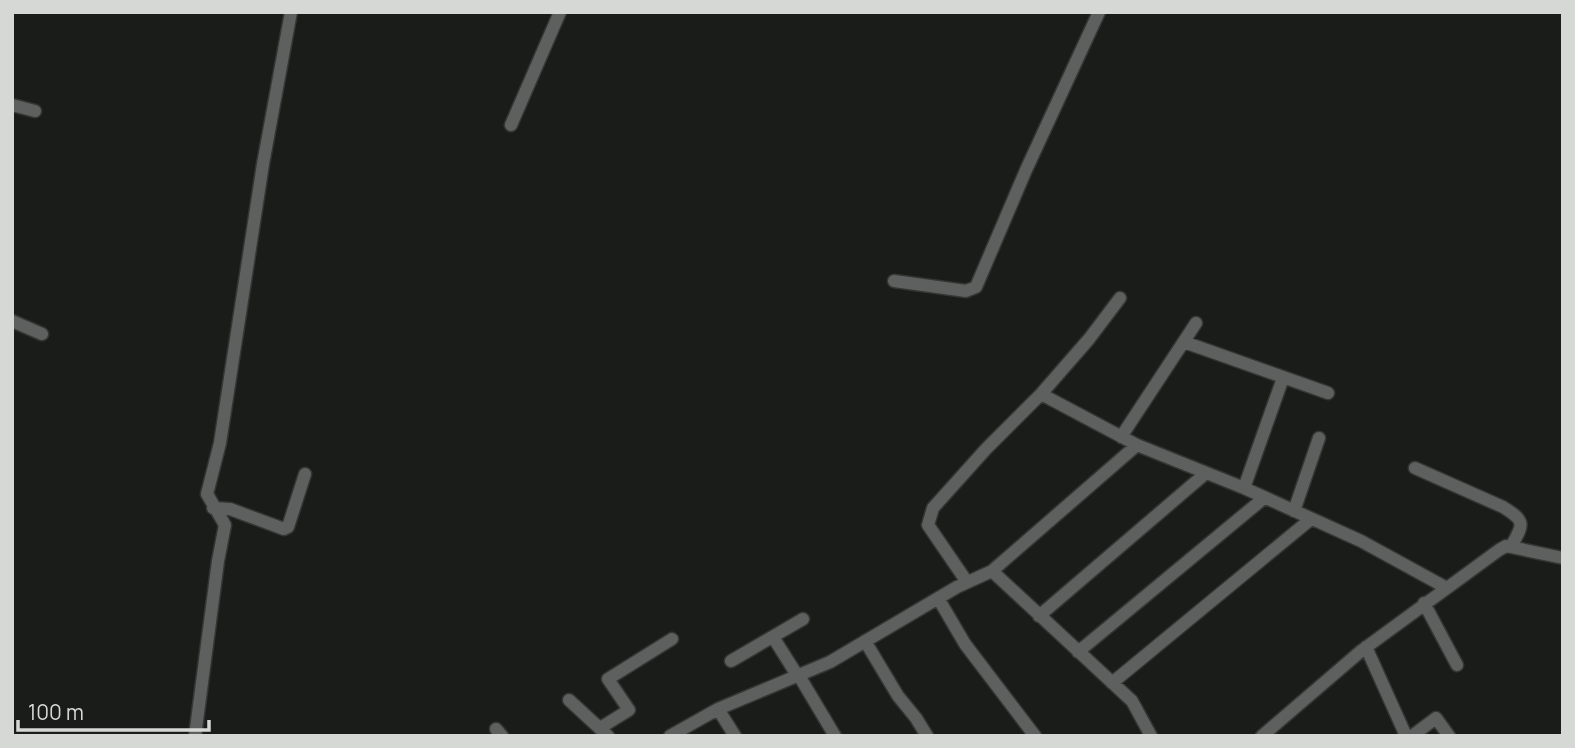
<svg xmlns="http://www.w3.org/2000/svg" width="1575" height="748" font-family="Manrope,sans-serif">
<rect width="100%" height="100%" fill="#1a1c19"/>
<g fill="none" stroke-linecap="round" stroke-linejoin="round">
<defs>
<path id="street" d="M12,105L35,111
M511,125L560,12
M894,281L966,291L976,287L1026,170L1099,12
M12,321L42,334
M1184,342L1328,393
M1041,394L1137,445L1244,488L1361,541L1445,587
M1121,437L1196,323
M1415,468L1503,507C1527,522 1523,524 1511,547
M1244,488L1283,378
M213,508L230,509L284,529L288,527L305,474
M1294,511L1319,438
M992,571L1132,701L1151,736
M967,582L928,525L933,508L986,449L1041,394L1089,339L1120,298
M938,598L965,644L1035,736
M1424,603L1457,665
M1039,616L1206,473
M773,637L797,675
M865,641L898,696L916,718L927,736
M1366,647L1406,736
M1078,652L1264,498
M731,661L803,619
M798,674L835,736
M1112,683L1311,519
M569,700L608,736
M718,709L735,736
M600,728L629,710L608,679L672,639
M496,729L502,736
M195,736L218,561L225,525L207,494L220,443L263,164L291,12
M670,736L718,709L830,662L957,587L992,571L1137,445
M1262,736L1361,651L1499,550L1506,546L1563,558
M1412,736L1436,718L1449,736"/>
</defs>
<use href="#street" stroke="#343633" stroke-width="15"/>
<use href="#street" stroke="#5e605f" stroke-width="12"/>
</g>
<rect width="1575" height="748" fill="none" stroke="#d6d8d6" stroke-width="28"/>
<path d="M18 720v10h191v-10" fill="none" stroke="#d6d8d6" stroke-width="3.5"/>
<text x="28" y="720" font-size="21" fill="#d6d8d6" stroke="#1a1c19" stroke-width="5" paint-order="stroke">100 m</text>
</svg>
